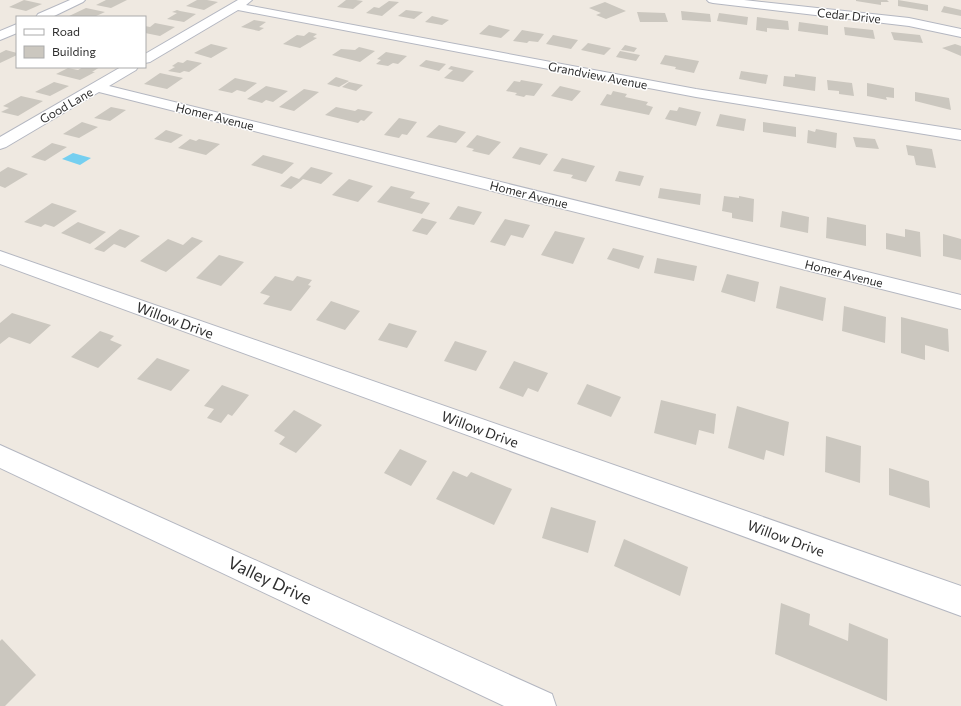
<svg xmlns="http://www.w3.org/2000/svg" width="961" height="706" font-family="Commissioner,sans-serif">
<rect width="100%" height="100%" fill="#efe9e1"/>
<path fill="#75cff0" d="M73,153L91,158L80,165L62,159Z"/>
<path fill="#cbc7bf" d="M24,0L42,4L26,11L9,7Z
M106,0H127L111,8L96,5Z
M197,0H207L218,2L204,10L186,6Z
M346,0H356L363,1L353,9L337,7Z
M856,0H887L889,2H881V5L856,1Z
M898,0L928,5V11L898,6Z
M389,1L399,2L382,16L366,13L374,7L379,8Z
M605,2L626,11L606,19L596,15L601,13L589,8Z
M944,6L961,10V16L941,12Z
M86,8L105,12L94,17H67Z
M177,10L180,11L196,14L184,22L167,19L177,13L172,12Z
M406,10L423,12L414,19L398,16Z
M681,11L710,14L711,22L682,20Z
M637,12L665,13L668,22H640Z
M719,13L748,17L747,25L717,21Z
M432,16L449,20L442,25L425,22Z
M757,17L788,21L789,30L767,28V32L756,30Z
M254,20L266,22L259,27L264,28L259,31L241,27Z
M799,22L828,26V35L798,31Z
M155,23L175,27L160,36L145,33V26L150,27Z
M489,25L510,30L501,38L479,34Z
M844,27L873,30L875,39L845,35Z
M522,30L544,34L538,42L529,41L527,43L513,41Z
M309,32L317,34L313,37L317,38L300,48L283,44L297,35L304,36Z
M891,32L920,35L923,43L894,40Z
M553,35L578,40L571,49L546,44Z
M588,43L611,48L604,55L581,50Z
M211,44L228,48L211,58L194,53Z
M955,44L961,46V56L942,48Z
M625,45L637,48L634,52L621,50Z
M359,47L375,51L360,62L332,55L341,49L355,50Z
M6,50L17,53V55L0,63V53Z
M620,51L640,55L636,61L616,57Z
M386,52L407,56L398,64L393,63L388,66L376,64L381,60L377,59Z
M665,55L699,61L694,73L675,69L676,67L660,64Z
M187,60L202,63L189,72L184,71L180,73L168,71L175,67L172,66L178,62L183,63Z
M426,60L446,64L439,71L419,66Z
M451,66L474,71L463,82L444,78L453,70L448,69Z
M83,67H100L92,72H95L80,80L56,74L68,68L78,70Z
M741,71L768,75L766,84L739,79Z
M160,73L183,78L167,89L144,84Z
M795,74L816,77L815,91L783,86L784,76L795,77Z
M336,77L349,81L339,87L327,84Z
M235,78L257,83L245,92L237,90L232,93L218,90Z
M521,80L543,84L534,96L526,95L524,97L515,95L517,93L506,91L514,81L520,82Z
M827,80L852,83L854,96L839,94V91L828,90Z
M54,82L69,86L50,96L35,92Z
M349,82L363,85L356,91L342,87Z
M867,83L894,88V98L886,97L887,100L867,96Z
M266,86L288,91L273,102L266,100L262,103L247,99Z
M560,86L581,91L572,101L551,96Z
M304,89L319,92L294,111L279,107Z
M613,91L627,94L625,97L648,102L646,105L653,107L649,115L600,105L607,94L611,95Z
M915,92L949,98L951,110L915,101Z
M21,96L43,101L18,116L1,112L9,108L3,106Z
M111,107L126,110L110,121L94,118Z
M336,107L355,111L358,109L373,112L364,121L361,120L358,123L325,115Z
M679,107L701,112L696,126L665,119L670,110L677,111Z
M720,114L746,119L744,131L716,126Z
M399,118L417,122L407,135L402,134L399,138L384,135Z
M82,122L98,127L79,138L63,134Z
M763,122L796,127V137L763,132Z
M439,125L466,132L456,143L426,137Z
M816,129L837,133L836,148L807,143L808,130L815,132Z
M166,130L183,135L171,143L154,139Z
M477,135L501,142L489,155L472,151L474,149L466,147Z
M853,137L875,139L879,149L856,147Z
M190,139L196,141L199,139L220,144L206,155L178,148Z
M52,143L67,147L45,161L31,157Z
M906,145L932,149L936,168L916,165L914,156L908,155Z
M520,147L548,154L540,165L512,158Z
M263,155L294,163L282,174L251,165Z
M562,158L595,166L586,182L571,178L573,175L553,171Z
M8,167L28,174L5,188L0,186V172Z
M311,167L333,173L321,184L303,179L291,189L280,186L291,176L299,179Z
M619,171L644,176L640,186L615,181Z
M349,179L373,186L358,202L332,195Z
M391,186L415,192L410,198L430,203L422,214L377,202Z
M660,188L701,194L700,205L658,198Z
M724,196L739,198V196L754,199L753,222L732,218V213L722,211Z
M52,203L77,211L54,227L45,224L41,227L24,222Z
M458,206L482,212L474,225L449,219Z
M782,211L809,217L808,233L780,227Z
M827,217L866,225V246L826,238Z
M422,218L437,222L427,235L412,231Z
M505,219L530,225L523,238L511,235L505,246L490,242Z
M78,222L106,232L90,244L61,233Z
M120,229L140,236L125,248L114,244L104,252L94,249Z
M905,229L920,232L921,257L886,249V233L905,237Z
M555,231L585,238L573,264L541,255Z
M943,234L961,239V260L943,256Z
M192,237L203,241L166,272L140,261L168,239L183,245Z
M613,248L644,256L639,269L607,259Z
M219,255L244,262L221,286L196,278Z
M657,258L697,266L694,281L654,273Z
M727,274L759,282L755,302L721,292Z
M275,276L293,281L297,276L312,280L308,285L311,286L291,311L263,304L270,296L260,293Z
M780,286L826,298L823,321L776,308Z
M331,301L360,311L345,330L316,320Z
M844,306L886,317L885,343L842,331Z
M12,313L51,325L30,344L9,337L0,344V323Z
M901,317L948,329L949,352L925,345V360L901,353Z
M389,323L417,331L407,348L378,340Z
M100,331L114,336L110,340L122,345L98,368L71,357Z
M455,341L487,351L476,371L444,361Z
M157,358L190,370L171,391L137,379Z
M514,361L548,373L538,392L528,388L523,397L499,388Z
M587,384L621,397L611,417L577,404Z
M222,385L249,395L232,416L228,414L221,423L207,418L214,409L204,406Z
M661,400L716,414L714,434L699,430L696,445L654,433Z
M737,406L789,422L784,456L766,450L764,460L728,448Z
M294,410L322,425L296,453L279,444L285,437L274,431Z
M826,436L861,446L860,483L825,472Z
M400,449L427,461L411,486L384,473Z
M889,468L929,481L930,508L889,495Z
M453,471L467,477L471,472L512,489L494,525L436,499Z
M551,507L596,521L588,553L542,538Z
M624,539L688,567L680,596L614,566Z
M781,603L810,614L809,625L848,641L849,623L888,639L887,701L775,654Z
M2,639L36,675L5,706H0V641Z"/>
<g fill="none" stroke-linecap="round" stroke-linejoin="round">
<defs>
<path id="minor" d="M70,0H85L83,2L52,17H36L38,14Z
M238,0H252L246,5L696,89L961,130V140L696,97L238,10L150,62L145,63V54Z
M707,0H744L909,18L961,29V37L909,26L713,3L709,2Z
M17,24V33L0,40V31Z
M121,67H138L136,70L109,86L961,295V309L99,92L6,147L0,149V137Z
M0,251L961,586V616L0,264Z
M0,445L552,694L556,706H504L0,468Z"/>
</defs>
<use href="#minor" stroke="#b4b7c1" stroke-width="2"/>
<use href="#minor" fill="#fff" fill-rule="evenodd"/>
</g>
<g text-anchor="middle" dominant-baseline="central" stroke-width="3" stroke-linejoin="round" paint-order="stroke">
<g font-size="12" fill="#2e2e2e" stroke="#fff">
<text transform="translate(849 15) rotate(6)">Cedar Drive</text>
<text transform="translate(598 75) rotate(11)">Grandview Avenue</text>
<text transform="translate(66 105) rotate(-30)">Good Lane</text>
<text transform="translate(215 116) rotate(14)">Homer Avenue</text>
<text transform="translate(529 194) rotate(14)">Homer Avenue</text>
<text transform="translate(844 273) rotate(14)">Homer Avenue</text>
</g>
<g font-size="14" fill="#2e2e2e" stroke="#fff">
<text transform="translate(175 320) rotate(20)">Willow Drive</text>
<text transform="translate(480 429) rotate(20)">Willow Drive</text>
<text transform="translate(786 538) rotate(20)">Willow Drive</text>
</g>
<g font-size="17" fill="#2e2e2e" stroke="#fff">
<text transform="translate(270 580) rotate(25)">Valley Drive</text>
</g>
</g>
<rect x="16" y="16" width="130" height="52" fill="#ffffff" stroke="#ababab"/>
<rect x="24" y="29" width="20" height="6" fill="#ffffff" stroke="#ababab"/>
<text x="52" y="36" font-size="12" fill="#2e2e2e">Road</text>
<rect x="24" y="46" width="20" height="12" fill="#cbc7bf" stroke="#ababab"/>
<text x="52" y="56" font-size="12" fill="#2e2e2e">Building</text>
</svg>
